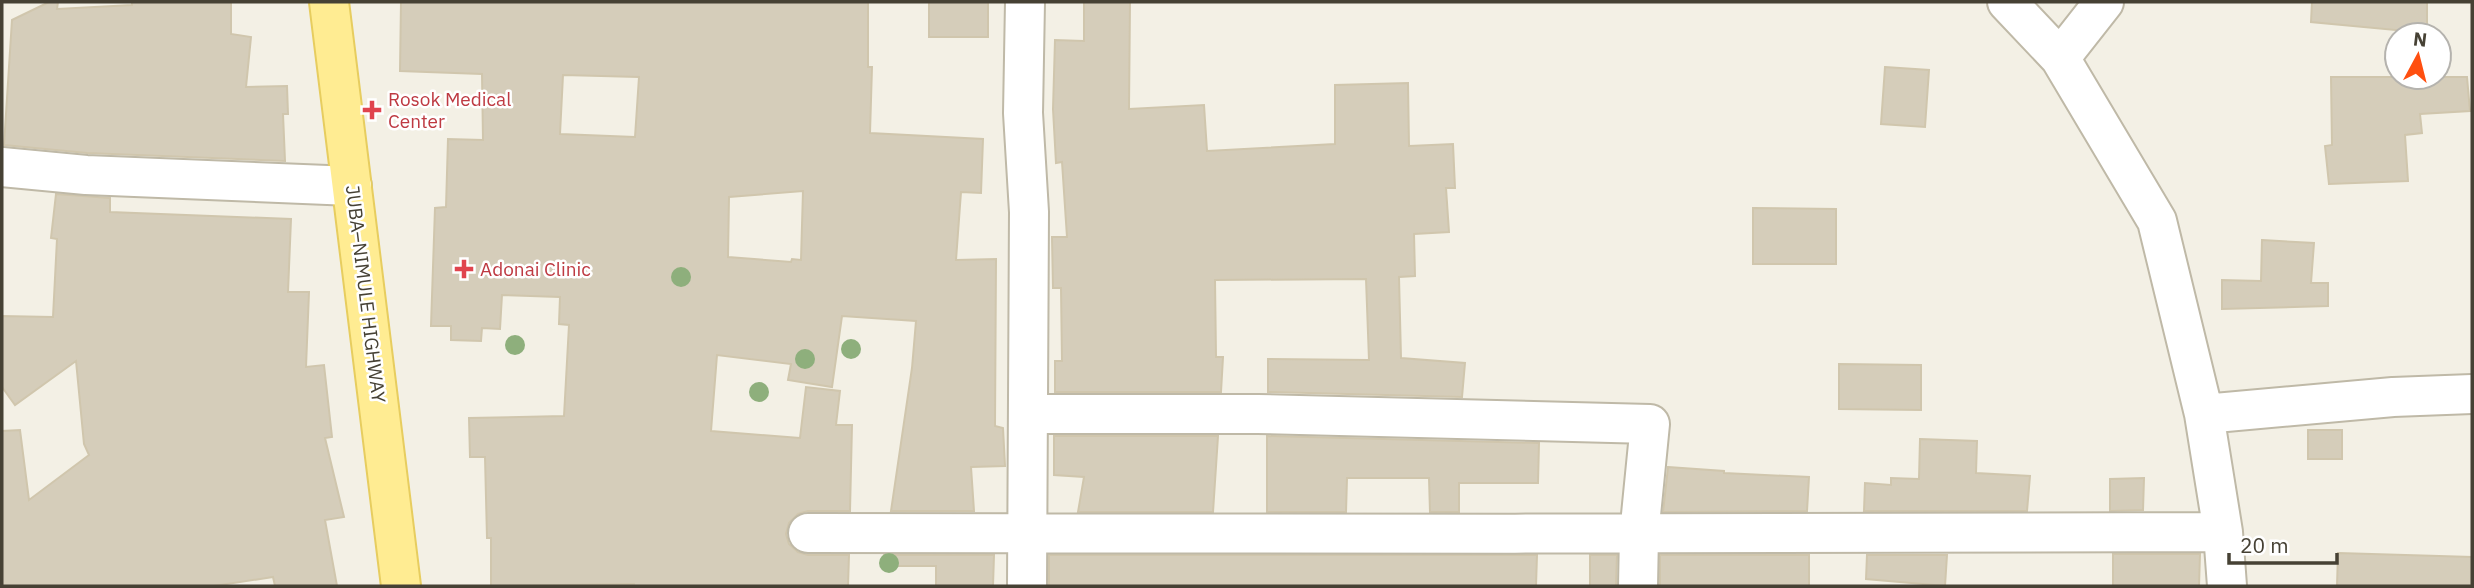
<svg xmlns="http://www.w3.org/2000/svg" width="2474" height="588" font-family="'IBM Plex Sans',sans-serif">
<rect width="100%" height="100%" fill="#f3f0e5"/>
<path fill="#d5cdba" stroke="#d0c6ad" stroke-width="2" fill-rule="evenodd" d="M49,2H58L57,9L132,5V2H231V34L251,37L246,87L287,86L288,114H283L285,161L87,153L4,145L12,20Z
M401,2H868V67H872L870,133L983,139L981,193L961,192L956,260L996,259L995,426L1003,428L1005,466L971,467L974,511H891L912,368L916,321L842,316L832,387L788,380L791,364L717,355L711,431L800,438L806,387L840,391L836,425H852L850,511H808L798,514L789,523L786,534L789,544L798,552L808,555H849L848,586H634V584L491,586V538H487L485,457H470L469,418L564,416L569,325L559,324L560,297L502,295L500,329L482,328L481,341L451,340V326H431L435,208L446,207L448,139L483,140L482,74L400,71ZM563,75L639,77L635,137L560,134ZM803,191L801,260L792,259L791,262L728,257L729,197Z
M929,2H988V37H929Z
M1084,2H1130L1129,109L1204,105L1207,151L1335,144V85L1408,83L1409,146L1453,144L1455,188H1446L1449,232L1414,234L1415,276L1399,277L1401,358L1465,363L1462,397L1268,392V359L1369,360L1366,279L1215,280L1216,357H1223L1221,392H1055V361H1062L1061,288H1053L1052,237H1067L1062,162L1056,163L1053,109L1055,40L1084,41Z
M2312,2H2427V33L2311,22Z
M1885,67L1929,70L1925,127L1881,124Z
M2331,77H2467L2470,111L2420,114L2422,133L2405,135L2408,181L2329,184L2325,146L2332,145Z
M56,194L110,198V212L291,219L288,292H309L306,367L324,365L332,437L325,438L344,517L325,520L337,586H275L273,577L214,586H2V431L20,430L29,500L89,455L84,444L76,361L15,405L2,387V316L53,317L57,239L51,238Z
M1753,208L1836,209V264H1753Z
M2262,240L2314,243L2311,283H2328V306L2222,309V280L2261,281Z
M1839,364L1921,365V410L1839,409Z
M2308,430H2342V459H2308Z
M1054,436H1218L1213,512H1078L1084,477L1054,475Z
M1267,436L1539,443L1538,483H1459V512H1430L1429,478H1347L1346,512H1267Z
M1920,439L1977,441L1976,473L2030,476L2027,511H1864L1865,483L1891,485V478L1919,479Z
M1668,467L1724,471V473L1809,477L1807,511L1663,512Z
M2144,478L2143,510L2110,511V479Z
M2338,553L2472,557V586H2337Z
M2113,554H2200L2199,586H2113Z
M884,555H994L993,586H936V566H882Z
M1049,555H1537L1536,586H1049Z
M1590,555H1617L1616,586H1590Z
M1660,555H1809V586H1660Z
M1867,555H1947L1945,586L1866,579Z"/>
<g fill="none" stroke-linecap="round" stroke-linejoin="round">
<defs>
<path id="minor" d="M1025,2L1023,113L1029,212L1027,586
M2007,2L2060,58L2157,221L2204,414L2223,532L2227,586
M2060,58L2104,2
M2,167L86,175L352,186
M1028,414H1258L1650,424L1639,535L1638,586
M2204,414L2393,397L2472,394
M808,533C1280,534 1751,534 2223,532"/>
<path id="primary" d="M329,2L401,586"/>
</defs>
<use href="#minor" stroke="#bfb9a7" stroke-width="42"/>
<use href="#primary" stroke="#e7cd5f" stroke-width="42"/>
<use href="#minor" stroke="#fff" stroke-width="38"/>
<use href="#primary" stroke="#ffec92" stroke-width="38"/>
</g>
<g fill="#8eaf7c">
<circle cx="681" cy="277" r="10"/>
<circle cx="515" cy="345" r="10"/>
<circle cx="851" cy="349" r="10"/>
<circle cx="805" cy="359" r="10"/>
<circle cx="759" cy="392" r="10"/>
<circle cx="889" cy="563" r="10"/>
</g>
<g fill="#e0444e" stroke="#fff" stroke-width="2.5">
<path d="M368.5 99.5h7v7h7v7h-7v7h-7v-7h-7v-7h7z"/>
<path d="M460.5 258.5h7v7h7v7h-7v7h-7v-7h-7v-7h7z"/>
</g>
<g text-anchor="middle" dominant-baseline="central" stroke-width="5" stroke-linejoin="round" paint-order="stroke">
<g font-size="19" fill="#be3a42" stroke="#fff" text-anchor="start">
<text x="388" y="99">Rosok Medical<tspan x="388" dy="22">Center</tspan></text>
<text x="480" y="269">Adonai Clinic</text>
</g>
<g font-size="19" fill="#464134" stroke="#fff">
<text transform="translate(366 294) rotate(83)">JUBA–NIMULE HIGHWAY</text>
</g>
</g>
<rect width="2474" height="588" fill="none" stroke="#464134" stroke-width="7"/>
<g transform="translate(2418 56) rotate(7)"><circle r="33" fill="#ffffff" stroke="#b5b3ae" stroke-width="2"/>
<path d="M0-5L12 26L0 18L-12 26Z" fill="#ff4f10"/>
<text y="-10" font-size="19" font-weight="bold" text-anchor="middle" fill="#464134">N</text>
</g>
<path d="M2229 553v10h108v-10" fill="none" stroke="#464134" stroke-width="3.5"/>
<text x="2240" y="553" font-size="21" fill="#464134" stroke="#ffffff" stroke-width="5" paint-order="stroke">20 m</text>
</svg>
